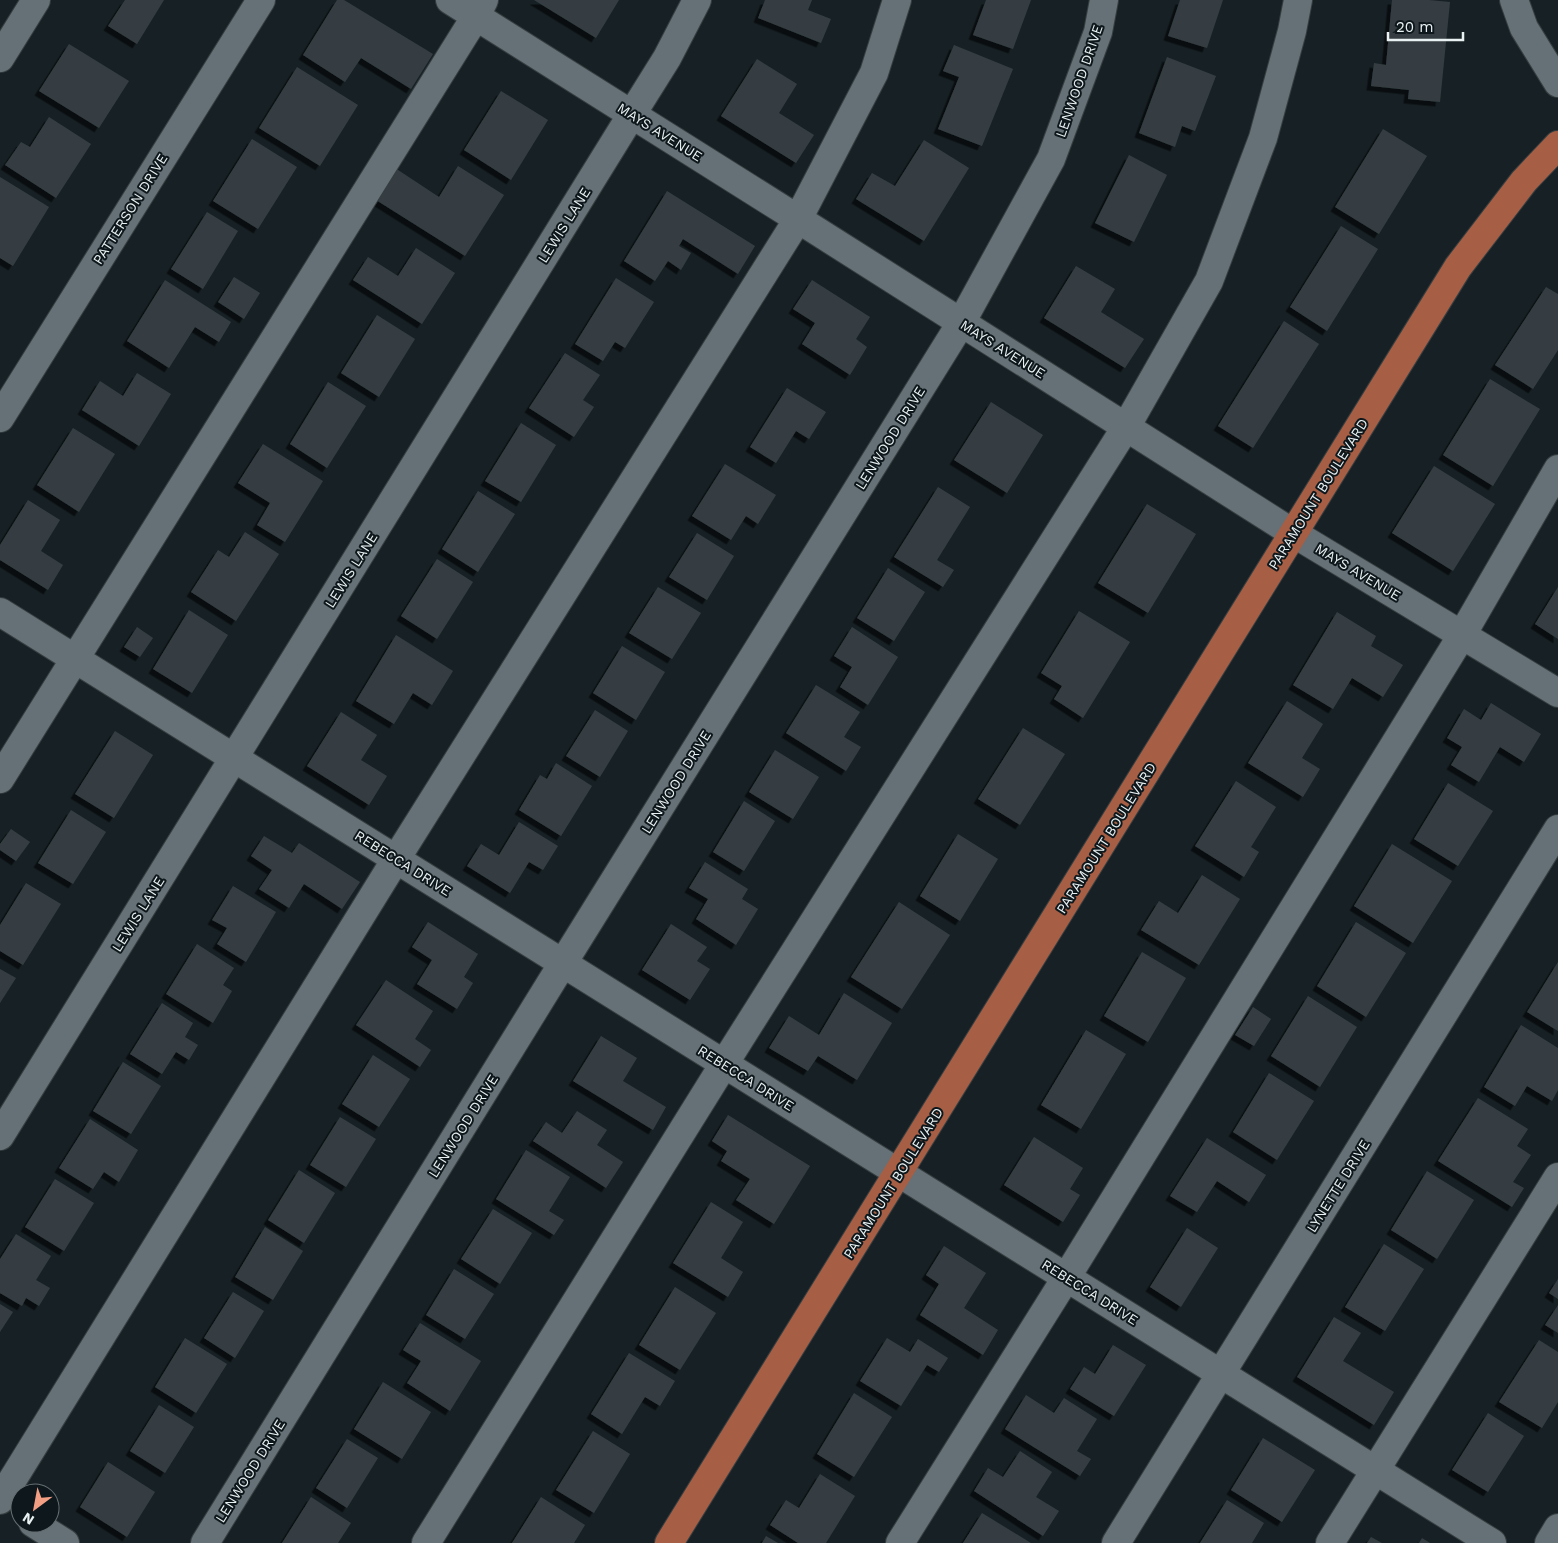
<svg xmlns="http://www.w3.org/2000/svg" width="1558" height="1543" font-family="'Work Sans',sans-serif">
<defs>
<filter id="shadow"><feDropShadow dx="-4.5" dy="4.5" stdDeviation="0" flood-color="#0009"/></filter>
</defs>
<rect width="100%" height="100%" fill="#172125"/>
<path fill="#343e42" filter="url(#shadow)" d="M125,0H164L137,44L108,26Z
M337,0H344L433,54L411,89L361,58L345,82L303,55Z
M534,0H619L596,38Z
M765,0H812L808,10L831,19L821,43L758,18Z
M986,0H1031L1013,49L973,35Z
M1180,0H1223L1207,48L1168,36Z
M1392,0H1429L1450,2L1440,102L1408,99L1409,90L1371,86L1374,63L1386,65Z
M69,44L129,81L99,128L39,91Z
M954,45L1013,69L982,146L938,129L959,77L943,71Z
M1167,57L1216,76L1195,131L1182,126L1175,147L1139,133Z
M757,59L797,84L779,113L814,135L796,163L721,116Z
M297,67L358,105L320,166L259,128Z
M501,91L548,120L511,180L464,150Z
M49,117L91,144L56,198L5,165L21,142L30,147Z
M1383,129L1427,156L1379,234L1335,207Z
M252,139L297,167L258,229L213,201Z
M924,140L969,168L924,241L856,199L872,173L895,186Z
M1129,155L1167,175L1134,242L1095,223Z
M458,166L504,195L465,256L376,200L395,168L439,197Z
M0,177L49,207L13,266L0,258Z
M667,191L755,246L738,274L683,239L679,246L691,253L681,270L668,261L655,281L624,261Z
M207,212L238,231L203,289L171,269Z
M1341,226L1378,249L1327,331L1290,307Z
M416,248L455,273L422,324L353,280L368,257L398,276Z
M1076,266L1115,289L1101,312L1144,339L1125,368L1044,318Z
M234,277L260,293L244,319L218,302Z
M616,278L654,302L625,348L615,342L603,361L575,344Z
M165,280L231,322L219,342L195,327L169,368L127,341Z
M812,280L870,317L856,339L867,347L850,375L802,344L815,323L793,309Z
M1546,287L1558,294V350L1533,389L1495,365Z
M377,315L415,339L379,397L341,373Z
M1284,321L1319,344L1253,448L1218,426Z
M565,353L600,375L583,400L594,407L574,437L529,408Z
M137,373L171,394L139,446L82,410L100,381L123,396Z
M1490,379L1540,409L1493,486L1443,455Z
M328,382L366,406L327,468L290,444Z
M787,388L826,412L809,439L796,431L776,463L750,447Z
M991,402L1043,435L1007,493L954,460Z
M521,423L556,445L521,502L485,481Z
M73,428L115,454L79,512L37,485Z
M263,444L323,481L285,542L257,525L270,503L238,483Z
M725,464L776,495L758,524L746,516L731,540L692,516Z
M1434,466L1495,504L1453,571L1392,533Z
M938,487L970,507L937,560L954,570L943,587L894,557Z
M478,491L515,514L478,572L442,549Z
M28,500L60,520L41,551L63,565L48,590L0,560V545Z
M1147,504L1196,534L1148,613L1098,583Z
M245,532L279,554L236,621L191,592L218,550L229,557Z
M697,533L734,556L707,600L669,577Z
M437,559L473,582L437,639L401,616Z
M888,568L925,592L894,641L857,618Z
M658,587L701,613L672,659L629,633Z
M1558,587V639L1535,624Z
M189,610L228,635L192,693L153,669Z
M1079,611L1130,642L1083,718L1054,699L1062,686L1041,673Z
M1337,612L1376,636L1371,646L1403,665L1383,697L1352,678L1333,709L1293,685Z
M137,627L153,638L140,657L124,647Z
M852,627L898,657L868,705L840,687L852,667L834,656Z
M396,635L453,671L432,705L413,693L394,724L356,701Z
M622,646L665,672L636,720L593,693Z
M816,685L860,712L844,737L861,747L846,771L786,733Z
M1287,701L1323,724L1302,758L1320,769L1303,797L1248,763Z
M1491,703L1541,734L1524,762L1500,747L1479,782L1451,765L1462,747L1447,738L1464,709L1481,720Z
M595,710L628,731L600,777L566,756Z
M341,712L377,735L361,760L387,776L369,805L307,766Z
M1023,728L1065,754L1020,825L978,799Z
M115,731L153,755L114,818L75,794Z
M775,750L819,777L793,819L749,792Z
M556,763L592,786L561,836L519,810L540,775L547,779Z
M1236,781L1276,807L1251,847L1259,852L1244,877L1195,846Z
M1448,783L1493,811L1458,866L1414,839Z
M744,801L775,821L744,871L713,852Z
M71,810L106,832L73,884L38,863Z
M519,822L558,846L543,870L529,862L510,893L467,866L481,844L499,855Z
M11,829L30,842L16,861L0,850V844Z
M958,834L998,859L960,921L920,896Z
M264,836L292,853L299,843L360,882L342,909L304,884L289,908L259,889L272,870L251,856Z
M1392,844L1452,881L1413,943L1354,906Z
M705,862L748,889L742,899L758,909L736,945L696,919L708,899L689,888Z
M1202,875L1240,899L1199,965L1141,930L1159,901L1178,913Z
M26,883L61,904L23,965L0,951V925Z
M233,886L276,912L246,962L217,944L227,928L212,920Z
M899,902L950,935L902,1009L851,977Z
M428,922L478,954L464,977L473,983L457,1009L417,984L432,960L412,947Z
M1356,922L1406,953L1366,1017L1317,986Z
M671,924L707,947L697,961L710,969L690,1000L642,970Z
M197,944L234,968L223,985L232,991L213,1023L166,994Z
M1142,952L1186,978L1148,1042L1104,1016Z
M1558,962V1031L1527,1012Z
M0,969L16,978L0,1003Z
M386,980L433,1011L415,1039L431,1050L420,1067L356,1025Z
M844,993L892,1023L857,1080L818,1056L808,1071L769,1048L789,1016L819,1035Z
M1308,996L1357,1027L1320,1087L1271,1056Z
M162,1003L193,1023L185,1037L198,1045L189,1060L176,1052L162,1074L130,1054Z
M1253,1007L1271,1019L1254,1046L1235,1035Z
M1521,1025L1558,1048V1090L1552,1101L1527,1086L1515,1106L1484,1087Z
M1086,1030L1126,1054L1081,1129L1041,1105Z
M601,1036L637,1058L623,1081L666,1107L653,1130L573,1081Z
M373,1055L410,1079L379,1127L342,1104Z
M123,1062L161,1086L131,1134L93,1111Z
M1269,1073L1314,1101L1277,1160L1233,1132Z
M1478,1098L1528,1129L1517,1146L1531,1155L1513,1182L1524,1188L1512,1207L1438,1161Z
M577,1111L607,1130L597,1145L623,1162L606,1188L533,1141L546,1122L562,1133Z
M728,1115L810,1166L774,1224L736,1200L750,1179L721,1161L727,1151L712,1141Z
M340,1117L376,1139L346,1187L310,1165Z
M90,1119L138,1150L119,1182L104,1172L93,1189L59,1168Z
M1034,1137L1083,1168L1070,1189L1080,1195L1063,1222L1004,1185Z
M1207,1138L1266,1175L1249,1202L1217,1181L1197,1212L1170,1196Z
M526,1150L570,1177L549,1211L564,1220L554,1235L496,1199Z
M299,1170L335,1193L304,1243L268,1220Z
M1427,1171L1474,1200L1437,1259L1391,1230Z
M55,1179L94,1203L64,1251L25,1227Z
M711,1202L743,1222L721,1258L743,1272L728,1297L673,1263Z
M493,1209L532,1233L500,1284L461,1259Z
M265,1227L303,1251L273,1300L235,1277Z
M1187,1228L1218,1248L1181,1307L1150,1287Z
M16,1234L51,1256L36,1280L50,1288L39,1306L26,1298L22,1306L0,1293V1259Z
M1384,1244L1424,1269L1385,1331L1345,1307Z
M944,1246L986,1273L964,1308L998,1330L983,1355L920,1315L939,1284L926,1275Z
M454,1269L494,1294L465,1339L426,1315Z
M1558,1279V1299L1549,1293Z
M675,1287L716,1313L680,1370L639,1345Z
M233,1292L264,1311L235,1358L204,1338Z
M0,1304L13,1312L0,1332Z
M1558,1305V1333L1545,1325Z
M1334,1317L1361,1333L1343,1361L1394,1392L1374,1425L1297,1377Z
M420,1323L481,1361L450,1411L407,1383L421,1361L403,1350Z
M185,1338L227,1364L196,1413L155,1387Z
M887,1338L910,1352L918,1339L948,1358L939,1372L927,1365L901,1406L860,1381Z
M1539,1340L1558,1352V1402L1542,1428L1499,1402Z
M1113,1345L1146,1365L1114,1416L1070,1389L1084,1367L1095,1374Z
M629,1353L675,1381L660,1406L645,1397L622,1434L591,1414Z
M383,1382L431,1412L402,1459L354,1429Z
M854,1393L892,1417L854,1477L817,1454Z
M1026,1395L1054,1413L1064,1398L1097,1419L1077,1451L1091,1459L1080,1476L1005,1429Z
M159,1405L194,1427L165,1473L130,1451Z
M1488,1413L1524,1436L1488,1492L1452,1470Z
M593,1431L630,1454L594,1513L556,1490Z
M1263,1438L1315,1470L1282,1522L1231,1490Z
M347,1439L378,1458L347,1508L316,1488Z
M1020,1451L1052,1472L1036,1497L1059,1511L1043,1536L974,1491L988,1468L1003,1477Z
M108,1462L155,1492L127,1537L80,1507Z
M820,1474L855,1496L826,1543H798L770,1525L786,1500L799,1508Z
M311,1497L351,1523L338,1543H282Z
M541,1497L585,1525L574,1543H512Z
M1227,1500L1264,1523L1252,1543H1200Z
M982,1513L1031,1543H963Z
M766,1536L778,1543H762Z
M1371,1537L1382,1543H1367Z
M1422,1538L1430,1543H1419Z"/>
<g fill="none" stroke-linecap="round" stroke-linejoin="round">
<defs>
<path id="minor" d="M450,0L798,219L1293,533L1558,693
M1514,0L1524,28L1558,83
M0,58L36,0
M0,418L261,0
M0,612L1492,1543
M0,779L476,16L484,0
M0,1136L632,114L667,58L697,0
M0,1500L396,859L798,219L874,73L897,0
M33,1523L65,1543
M205,1543L563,963L961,323L1051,159L1098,32L1104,0
M426,1543L724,1064L1126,427L1209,281L1263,138L1292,31L1298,0
M900,1543L1066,1278L1462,635L1558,469
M1116,1543L1558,829
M1330,1543L1558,1177
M1549,1543L1558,1528"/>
<path id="major" d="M669,1543L1458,267L1524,181L1558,145"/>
</defs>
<use href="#minor" stroke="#363e40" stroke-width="30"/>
<use href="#major" stroke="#363e40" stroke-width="30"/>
<use href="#minor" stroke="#657176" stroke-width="28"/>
<use href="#major" stroke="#a65e45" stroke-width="28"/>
</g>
<g text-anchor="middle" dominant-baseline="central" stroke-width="4" stroke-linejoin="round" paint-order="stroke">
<g font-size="14" fill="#eaf1f3" stroke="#0e181c">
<text transform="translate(1079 81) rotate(-71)">LENWOOD DRIVE</text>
<text transform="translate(660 132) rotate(32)">MAYS AVENUE</text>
<text transform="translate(130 209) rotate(-58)">PATTERSON DRIVE</text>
<text transform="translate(564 225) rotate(-58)">LEWIS LANE</text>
<text transform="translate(1003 349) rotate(32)">MAYS AVENUE</text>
<text transform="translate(890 438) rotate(-58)">LENWOOD DRIVE</text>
<text transform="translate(1318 494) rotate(-58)">PARAMOUNT BOULEVARD</text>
<text transform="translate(351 570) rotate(-58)">LEWIS LANE</text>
<text transform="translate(1358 572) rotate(31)">MAYS AVENUE</text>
<text transform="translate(676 782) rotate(-58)">LENWOOD DRIVE</text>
<text transform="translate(1106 838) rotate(-58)">PARAMOUNT BOULEVARD</text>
<text transform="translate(403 863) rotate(32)">REBECCA DRIVE</text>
<text transform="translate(138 914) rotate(-58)">LEWIS LANE</text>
<text transform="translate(746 1078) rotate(32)">REBECCA DRIVE</text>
<text transform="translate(463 1126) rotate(-58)">LENWOOD DRIVE</text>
<text transform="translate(893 1183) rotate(-58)">PARAMOUNT BOULEVARD</text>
<text transform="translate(1338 1186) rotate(-58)">LYNETTE DRIVE</text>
<text transform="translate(1090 1292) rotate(32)">REBECCA DRIVE</text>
<text transform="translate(250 1471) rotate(-58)">LENWOOD DRIVE</text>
</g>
</g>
<g transform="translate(35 1508) rotate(212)"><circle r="24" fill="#0e181c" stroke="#666f72"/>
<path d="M0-4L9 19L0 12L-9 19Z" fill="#f39f84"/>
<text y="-8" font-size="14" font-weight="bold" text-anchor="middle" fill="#eaf1f3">N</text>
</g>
<path d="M1388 32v8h75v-8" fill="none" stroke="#eaf1f3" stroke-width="2.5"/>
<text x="1396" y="32" font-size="15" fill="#eaf1f3" stroke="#0e181c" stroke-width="4" paint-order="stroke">20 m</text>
</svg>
